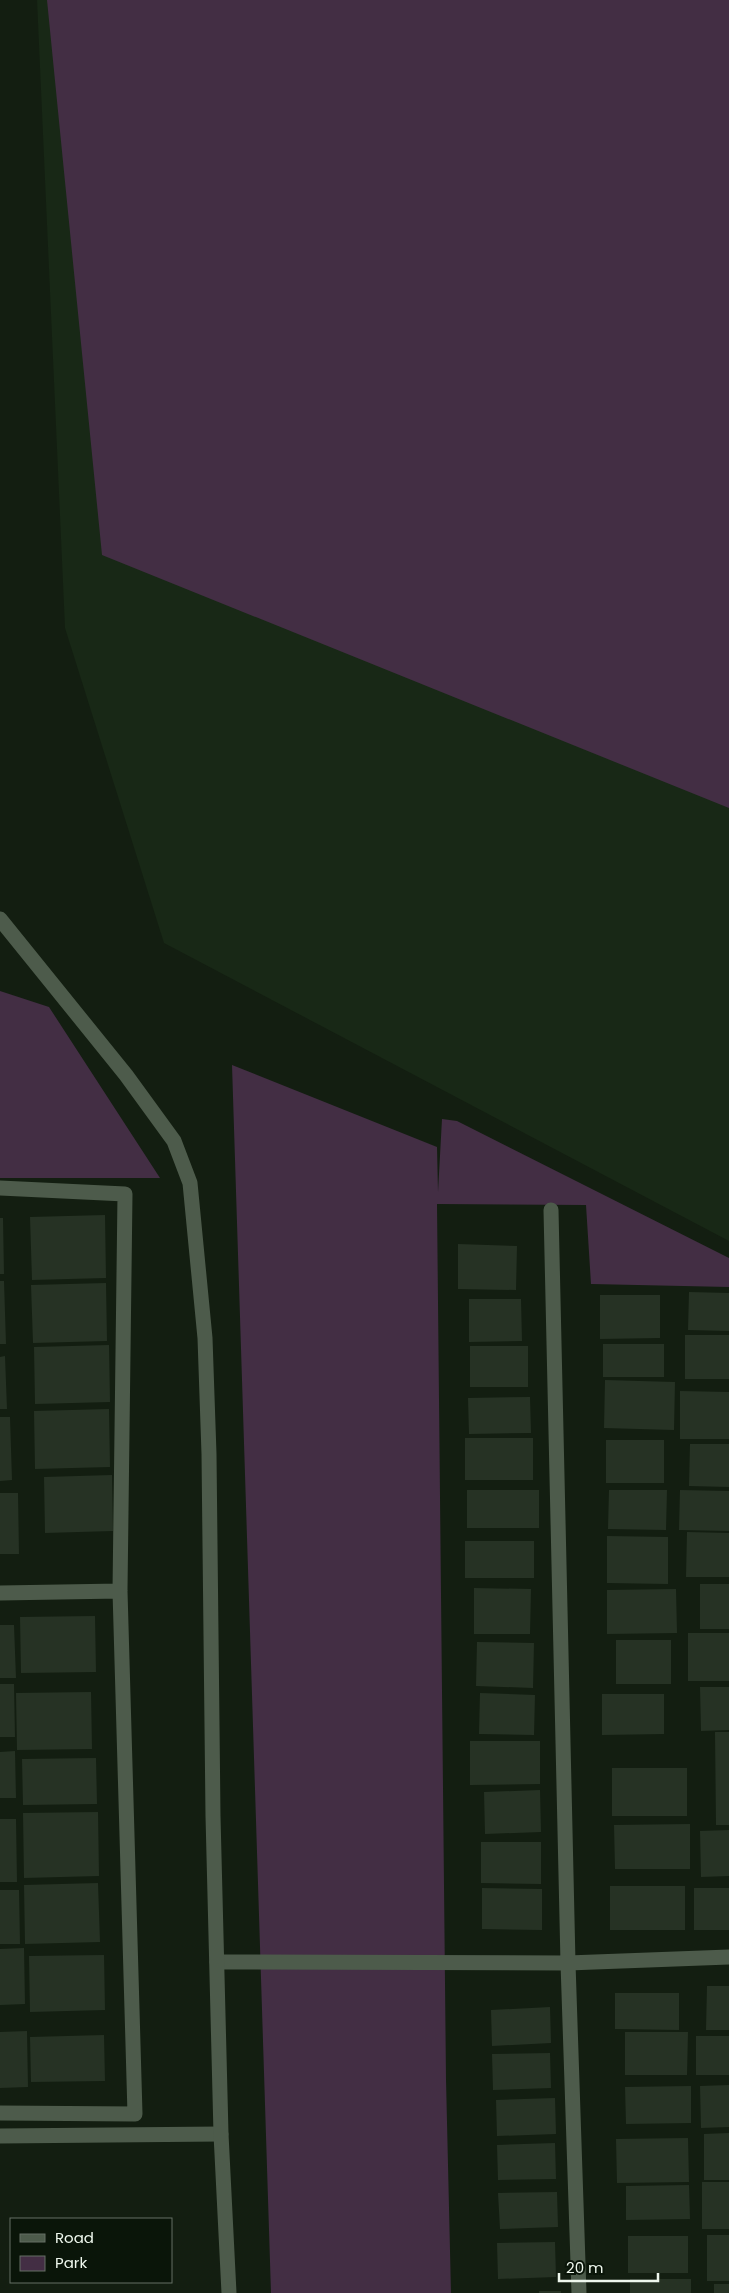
<svg xmlns="http://www.w3.org/2000/svg" width="729" height="2293" font-family="Poppins,sans-serif">
<rect width="100%" height="100%" fill="#131e11"/>
<path fill="#182816" d="M37,0H729V1241L164,943L65,628Z"/>
<path fill="#432e44" d="M47,0H729V808L102,555Z
M0,991L49,1007L160,1178H0Z
M232,1065L437,1147L438,1192L442,1119L457,1121L729,1258V1287L591,1284L586,1205L437,1204L446,2079L451,2293H271Z"/>
<path fill="#263224" d="M105,1215L106,1278L32,1280L30,1217Z
M0,1218H3L4,1274H0Z
M458,1244L517,1246L516,1290L458,1289Z
M0,1281H4L6,1344H0Z
M106,1283L107,1341L33,1343L31,1285Z
M689,1292L729,1293V1331L688,1330Z
M600,1295H660V1338L600,1339Z
M469,1299H521L522,1341L469,1342Z
M685,1335H729V1379H685Z
M603,1344H664V1377H603Z
M109,1345L110,1402L35,1404L34,1347Z
M470,1346H528V1387H470Z
M5,1356L7,1409H0V1357Z
M605,1380L675,1382L674,1430L604,1428Z
M680,1391L729,1392V1439H680Z
M530,1397L531,1433L469,1434L468,1398Z
M109,1409L110,1467L35,1469L34,1411Z
M0,1417H10L12,1480L0,1481Z
M465,1438H533V1480H465Z
M606,1440H664V1483H606Z
M690,1444H729V1487L689,1486Z
M112,1475L113,1531L45,1533L44,1477Z
M467,1490H539V1528H467Z
M609,1490H667L666,1530L608,1529Z
M680,1490L729,1491V1531L679,1530Z
M0,1493H18L19,1554H0Z
M687,1532L729,1533V1577H686Z
M607,1536L668,1537V1584L607,1583Z
M465,1541H534V1578H465Z
M700,1584H729V1629H700Z
M474,1588L531,1589L530,1634H474Z
M676,1589L677,1633L607,1634V1590Z
M95,1616L96,1672L21,1673L20,1617Z
M0,1625H14L16,1678H0Z
M688,1633H729V1681H688Z
M616,1640H671V1684H616Z
M477,1642L534,1643L533,1688L476,1686Z
M0,1684H14L15,1737H0Z
M700,1687H729V1730L701,1731Z
M91,1692L92,1749L17,1750L16,1693Z
M480,1693L535,1695L534,1735L479,1734Z
M602,1694H664V1734L602,1735Z
M715,1732H729V1825H716Z
M470,1741H540V1784L470,1785Z
M15,1751L16,1798H0V1752Z
M96,1758L97,1804L23,1805L22,1759Z
M612,1768H687V1816H612Z
M540,1790L541,1832L485,1834L484,1792Z
M98,1812L99,1876L24,1878L23,1813Z
M0,1819H16L17,1882H0Z
M690,1824V1869H615L614,1825Z
M729,1830V1876L701,1877L700,1831Z
M481,1842H541V1884L481,1883Z
M98,1883L100,1942L25,1944L24,1885Z
M610,1886H685V1930H610Z
M482,1888L542,1889V1930L482,1929Z
M694,1888H729V1930H694Z
M0,1890H19L20,1944H0Z
M24,1948L25,2004L0,2005V1949Z
M104,1955L105,2010L30,2012L29,1956Z
M707,1986H729V2030H706Z
M615,1993H679V2030L615,2029Z
M550,2007L551,2043L492,2046L491,2010Z
M27,2031L28,2087L0,2088V2032Z
M625,2032H688L687,2075H625Z
M104,2035L105,2081L31,2082L30,2037Z
M696,2036H729V2075H696Z
M550,2053L551,2088L493,2090L492,2054Z
M729,2085V2127L701,2128L700,2086Z
M691,2086V2123L626,2124L625,2087Z
M555,2098L556,2134L497,2136L496,2100Z
M729,2133V2180H704V2134Z
M688,2138L689,2182L617,2183L616,2139Z
M555,2143L556,2179L498,2180L497,2145Z
M702,2182H729V2229H702Z
M689,2185L690,2219L626,2220V2186Z
M557,2192L558,2227L500,2229L498,2193Z
M707,2235H729V2281H707Z
M628,2236H688V2273H628Z
M555,2242L556,2277L498,2279L497,2243Z
M630,2279H691V2293H630Z
M714,2284H729V2293H714Z
M539,2291H561V2293H539Z"/>
<g fill="none" stroke-linecap="round" stroke-linejoin="round">
<path stroke="#4d5b4b" stroke-width="15" d="M0,1188L125,1194L120,1591L135,2114L0,2113
M551,1210L568,1963L579,2293
M0,1593L120,1591
M217,1962L568,1963L729,1957
M0,2136L221,2134"/>
<path stroke="#4d5b4b" stroke-width="15" d="M0,919L126,1075L174,1141L190,1183L205,1338L209,1454L213,1816L221,2134L229,2293"/>
</g>
<rect x="10" y="2218" width="162" height="65" fill="#0a1509" stroke="#656f64"/>
<rect x="20" y="2234" width="25" height="8" fill="#4d5b4b" stroke="#656f64"/>
<text x="55" y="2243" font-size="15" fill="#eef7ed">Road</text>
<rect x="20" y="2256" width="25" height="15" fill="#432e44" stroke="#656f64"/>
<text x="55" y="2268" font-size="15" fill="#eef7ed">Park</text>
<path d="M559 2273v8h99v-8" fill="none" stroke="#eef7ed" stroke-width="2.5"/>
<text x="566" y="2273" font-size="15" fill="#eef7ed" stroke="#0a1509" stroke-width="4" paint-order="stroke">20 m</text>
</svg>
